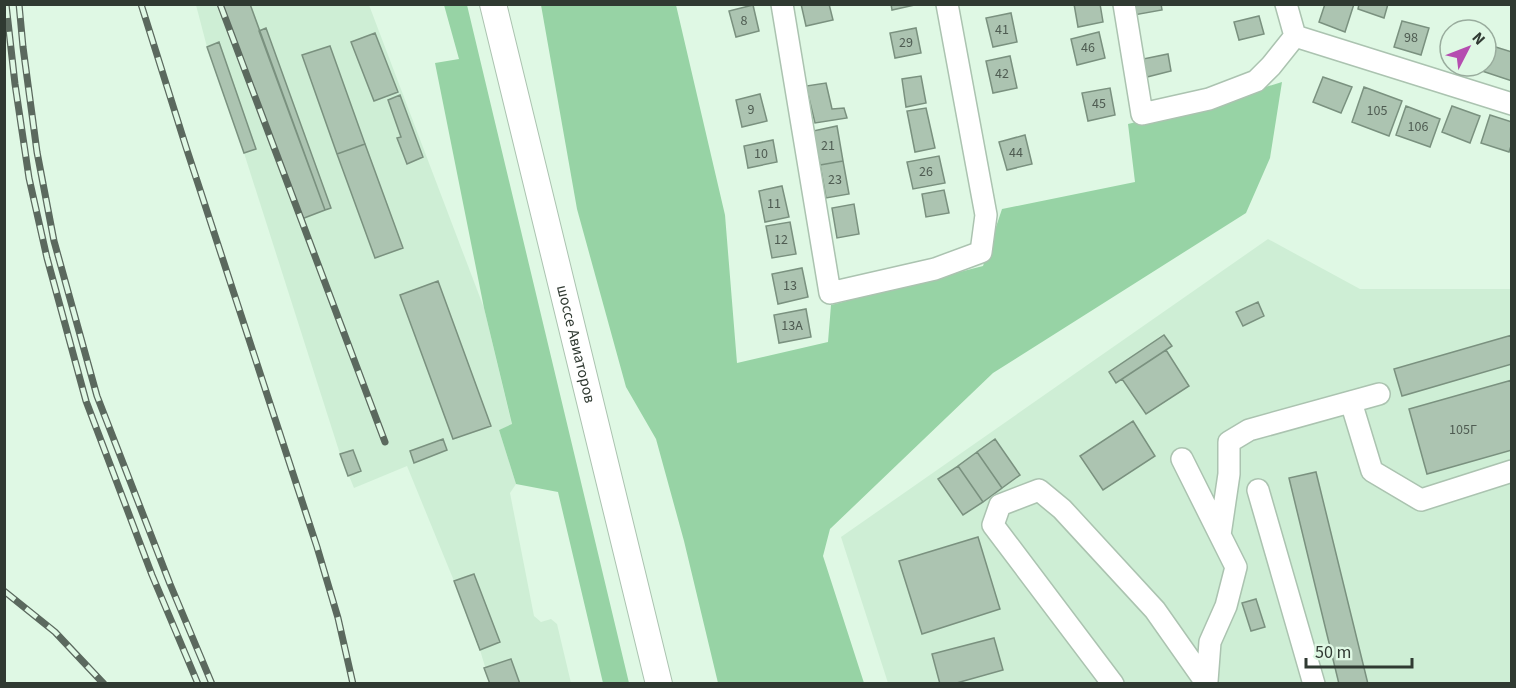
<svg xmlns="http://www.w3.org/2000/svg" width="1516" height="688" font-family="'Source Sans 3',sans-serif">
<rect width="100%" height="100%" fill="#dff8e4"/>
<path fill="#ceeed5" d="M196,5H369L484,308L512,425L499,430L516,484L510,493L534,616L541,622L551,619L557,624L571,683H490L480,650L454,581L407,466L354,488L340,454L244,153L207,47Z
M1268,239L1360,289H1511V683H888L841,537Z"/>
<path fill="#97d3a5" d="M444,5H467L629,683H603L558,492L516,484L499,430L512,424L484,308L435,63L459,59Z
M541,5H676L725,215L737,363L828,342L831,305L983,266L1002,209L1135,182L1128,124L1210,104L1282,82L1270,158L1246,213L993,373L830,529L823,556L864,683H718L684,541L656,439L626,387L577,209Z"/>
<path fill="#acc4b1" stroke="#7a917f" stroke-width="1.5" d="M221,4H250L325,210L299,220Z
M801,4H829L833,20L806,26Z
M891,4H915V5L892,10Z
M1074,4H1100L1103,22L1078,27Z
M1132,4H1161L1162,10L1134,15Z
M1325,4H1354L1345,32L1319,22Z
M1359,4H1388L1384,18L1358,9Z
M753,5L759,31L736,37L729,11Z
M1011,13L1017,42L993,47L986,18Z
M1259,16L1264,34L1239,40L1234,22Z
M1402,21L1429,28L1421,55L1394,47Z
M266,28L331,208L325,210L259,31Z
M916,28L921,53L895,58L890,33Z
M1099,32L1105,58L1077,65L1071,39Z
M375,33L398,92L374,101L351,42Z
M219,42L256,149L244,153L207,47Z
M1486,44L1512,52V81L1467,66H1486Z
M330,46L365,144L337,154L302,55Z
M1168,54L1171,71L1147,77L1143,59Z
M1010,56L1017,88L993,93L986,61Z
M921,76L926,103L906,107L902,79Z
M1323,77L1352,87L1341,113L1313,102Z
M826,83L832,109L844,108L847,118L815,123L806,86Z
M1364,87L1402,101L1389,136L1352,122Z
M1110,88L1115,115L1088,121L1082,93Z
M760,94L767,121L742,127L736,100Z
M400,95L423,157L407,164L397,138L401,137L388,100Z
M1406,106L1440,119L1430,147L1396,135Z
M1452,106L1480,116L1470,143L1442,132Z
M926,108L935,148L915,152L907,111Z
M1490,115L1512,122V143L1509,152L1481,143Z
M837,126L843,161L820,165L813,131Z
M1025,135L1032,164L1007,170L999,142Z
M773,140L777,162L748,168L744,146Z
M365,144L403,248L375,258L337,154Z
M939,156L945,183L913,189L907,162Z
M843,161L849,194L826,198L820,165Z
M782,186L789,217L765,222L759,191Z
M944,190L949,213L926,217L922,194Z
M854,204L859,234L837,238L832,208Z
M790,222L796,254L772,258L766,226Z
M802,268L808,297L778,304L772,274Z
M438,281L491,426L453,439L400,295Z
M1258,302L1264,316L1243,326L1236,312Z
M806,309L811,337L779,343L774,315Z
M1164,335L1172,346L1116,383L1109,372Z
M1512,335V364L1402,396L1394,369Z
M1166,350L1189,386L1146,414L1122,379Z
M1512,380V450L1427,474L1409,409Z
M1133,421L1155,456L1103,490L1080,456Z
M443,439L447,450L414,463L410,451Z
M995,439L1020,475L1002,488L977,452Z
M353,450L361,471L348,476L340,454Z
M977,452L1002,488L983,502L958,466Z
M958,466L983,502L963,515L938,479Z
M1316,472L1368,684H1339L1289,478Z
M978,537L1000,609L922,634L899,561Z
M474,574L500,642L480,650L454,581Z
M1256,599L1265,627L1251,631L1242,603Z
M994,638L1003,670L953,684H940L932,654Z
M511,659L520,684H490L484,668Z"/>
<g fill="none" stroke-linecap="round" stroke-linejoin="round">
<defs>
<path id="minor" d="M782,4L830,293L935,269L981,252L986,215L947,4
M1124,4L1142,114L1209,99L1256,81L1271,66L1295,36L1286,4
M1295,36L1512,104
M1351,402L1372,471L1421,500L1512,471
M1182,459L1236,567L1226,606L1210,642L1207,681
M1258,490L1314,684
M1220,535L1229,474V442L1249,430L1379,394
M1113,684L993,525L1000,505L1039,490L1062,509L1155,610L1207,684"/>
<g id="major">
<path id="s1" d="M493,4L659,684"/>
</g>
</defs>
<use href="#minor" stroke="#abc3b0" stroke-width="24"/>
<use href="#major" stroke="#abc3b0" stroke-width="28"/>
<use href="#minor" stroke="#fff" stroke-width="21"/>
<use href="#major" stroke="#fff" stroke-width="26"/>
<defs>
<path id="rail" d="M6,4L15,84L29,178L47,258L86,401L152,575L198,684
M19,4L23,47L37,152L54,241L97,396L170,584L212,684
M141,4L186,147L317,547L338,618L353,684
M220,4L385,442
M4,591L55,632L104,684"/>
</defs>
<use href="#rail" stroke="#5b695e" stroke-width="7"/>
<use href="#rail" stroke="#dff8e4" stroke-width="4.5" stroke-dasharray="14" stroke-linecap="butt"/>
</g>
<g text-anchor="middle" dominant-baseline="central" stroke-width="4.5" stroke-linejoin="round" paint-order="stroke">
<g font-size="14" fill="#4f5c52">
<text x="744" y="21">8</text>
<text x="1002" y="30">41</text>
<text x="1411" y="38">98</text>
<text x="906" y="43">29</text>
<text x="1088" y="48">46</text>
<text x="1002" y="74">42</text>
<text x="1099" y="104">45</text>
<text x="751" y="110">9</text>
<text x="1377" y="111">105</text>
<text x="1418" y="127">106</text>
<text x="828" y="146">21</text>
<text x="1016" y="153">44</text>
<text x="761" y="154">10</text>
<text x="926" y="172">26</text>
<text x="835" y="180">23</text>
<text x="774" y="204">11</text>
<text x="781" y="240">12</text>
<text x="790" y="286">13</text>
<text x="792" y="326">13А</text>
<text x="1463" y="430">105Г</text>
</g>
<g font-size="16" fill="#303a32" stroke="#dff8e4">
<text stroke="none"><textPath href="#s1" startOffset="350">шоссе Авиаторов</textPath></text>
</g>
</g>
<rect width="1516" height="688" fill="none" stroke="#303a32" stroke-width="12"/>
<g transform="translate(1468 48) rotate(48)"><circle r="28" fill="#dff8e4" stroke="#99ac9d" stroke-width="1.5"/>
<path d="M0-4.5L10 22L0 15L-10 22Z" fill="#b54db0"/>
<text y="-9" font-size="16" font-weight="bold" text-anchor="middle" fill="#303a32">N</text>
</g>
<path d="M1306 658v9h106v-9" fill="none" stroke="#303a32" stroke-width="3"/>
<text x="1315" y="658" font-size="18" fill="#303a32" stroke="#dff8e4" stroke-width="4.5" paint-order="stroke">50 m</text>
</svg>
